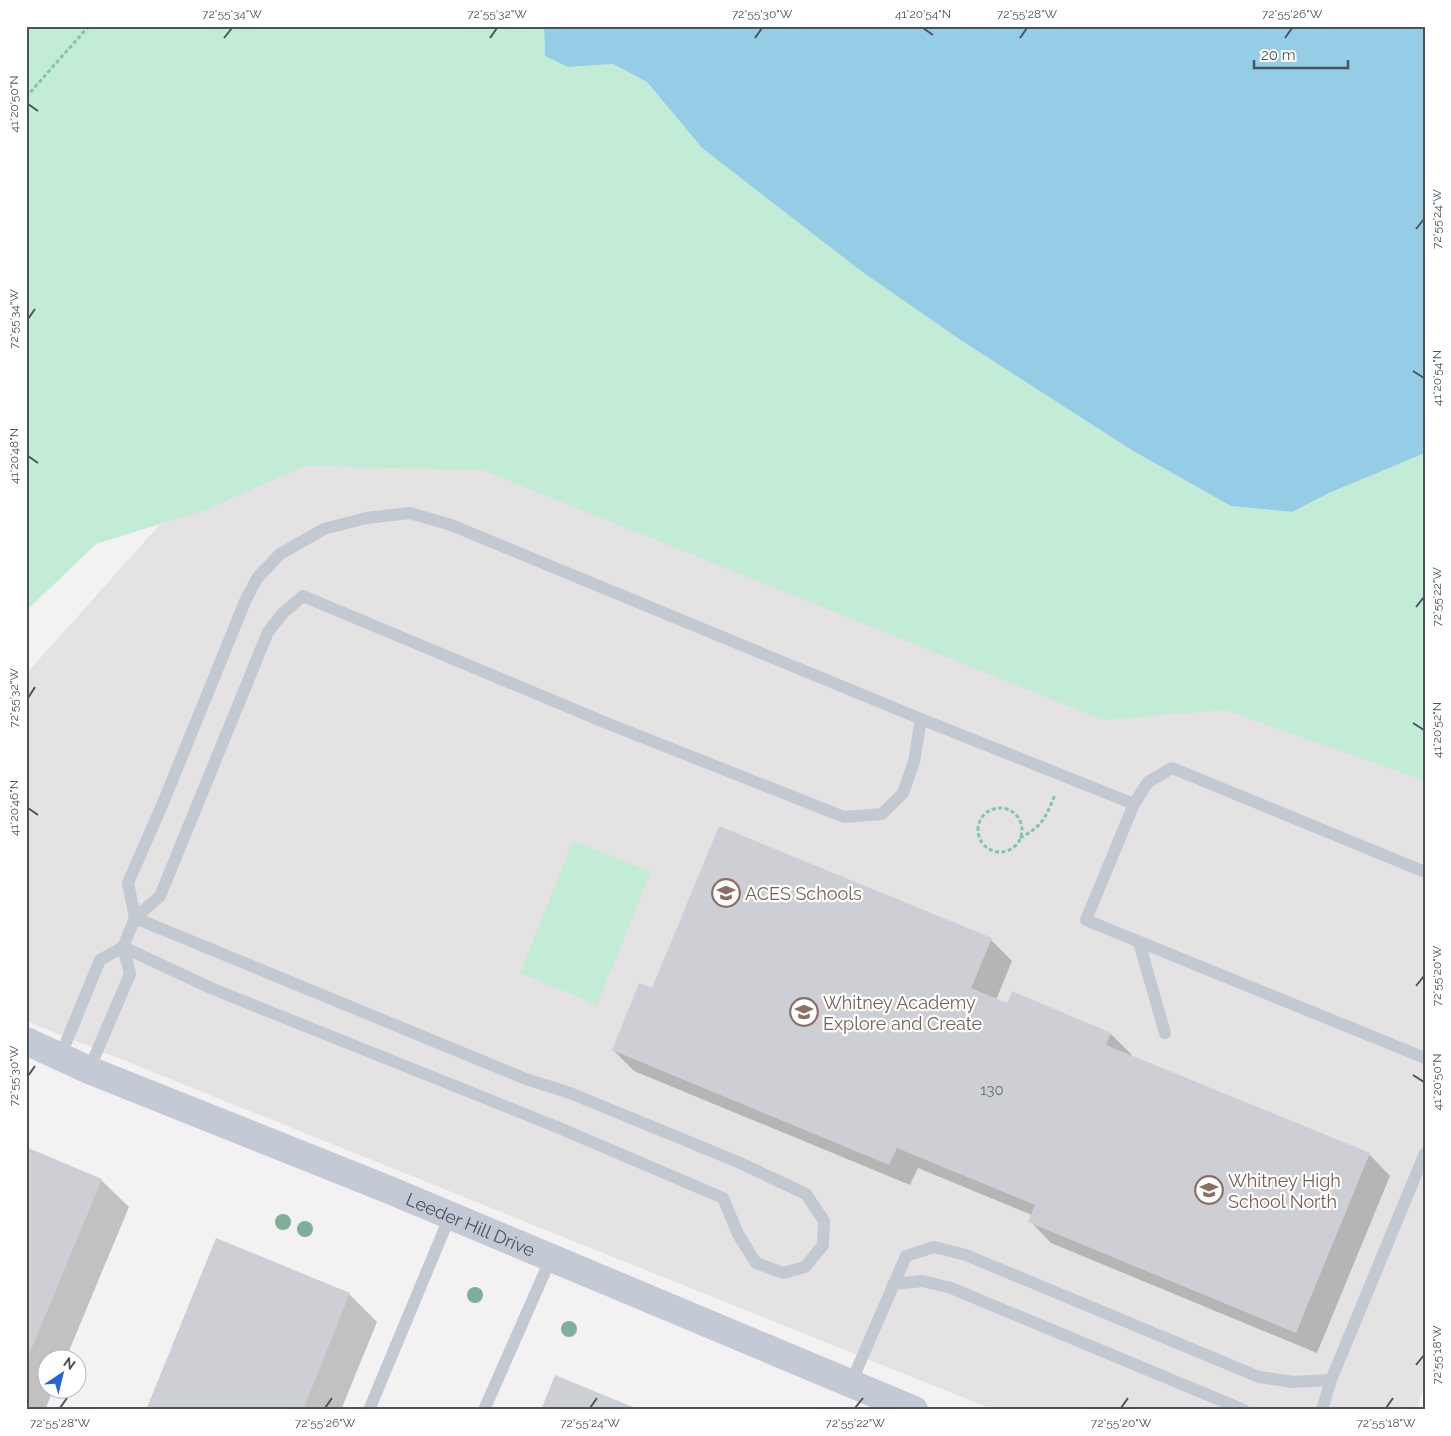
<svg xmlns="http://www.w3.org/2000/svg" width="1451" height="1436" font-family="Raleway,sans-serif">
<rect width="100%" height="100%" fill="#f3f1f1"/>
<path fill="#e4e2e2" d="M308,359L1425,765V1385L1416,1410H994L26,1021V674Z"/>
<path fill="#c3ecd7" d="M26,26H544L545,56L568,67L613,64L647,82L702,148L861,271L959,339L1133,451L1231,506L1292,512L1329,493L1425,453V781L1225,710L1103,720L482,470L305,466L205,510L96,544L26,611Z
M573,841L651,872L597,1005L520,973Z"/>
<path fill="#94cde5" d="M544,26H1425V453L1329,493L1292,512L1231,506L1133,451L959,339L861,271L702,148L647,82L613,64L568,67L545,56Z"/>
<path fill="#0003" d="M991,940L1012,961L996,1000L1111,1034L1132,1055L1131,1056L1369,1154L1390,1176L1317,1353L1051,1243L1030,1221L1032,1215L918,1168L910,1185L634,1071L613,1050L653,990Z
M26,1148L101,1180L129,1207L66,1358H48V1388H54L45,1410H26Z
M349,1294L377,1322L341,1410H147Z"/>
<path fill="#cecfd4" d="M719,826L992,938L971,988L1007,1003L1012,991L1111,1033L1106,1045L1370,1153L1296,1333L1028,1222L1035,1205L897,1148L889,1165L612,1050L639,983L652,988Z
M26,1147L102,1179L26,1362Z
M216,1238L350,1293L303,1410H146Z
M555,1375L640,1410H541Z"/>
<g fill="none" stroke-linecap="round" stroke-linejoin="round">
<path stroke="#7ec7aa" stroke-width="3" stroke-dasharray="4 2.5" stroke-linecap="butt" d="M26,97L89,26
M978 830a22 22 0 1 1 44 0a22 22 0 1 1-44 0Z
M1020,838C1043,826 1045,818 1055,795"/>
<path stroke="#c3c9d1" stroke-width="12" d="M921,719L914,762L903,793L882,814L844,817L604,722L303,596L283,613L268,632L160,896L135,918L128,883L163,803L246,599L258,577L280,554L324,529L366,518L410,513L451,525L921,719L1134,804L1148,782L1172,768L1425,872
M1134,804L1086,920L1425,1058
M135,918L526,1079L570,1093L738,1162L806,1194L824,1221L823,1245L805,1267L783,1273L756,1263L738,1234L723,1198L557,1127L213,989L123,947Z
M1139,942L1165,1033
M60,1057L100,960L123,947L130,974L89,1070
M893,1284L923,1281L951,1288L1244,1410
M851,1383L906,1256L934,1247L966,1255L1259,1377L1293,1382L1331,1380
M369,1410L450,1216
M484,1410L551,1258
M1322,1410L1331,1380L1425,1153"/>
<path stroke="#c3cad5" stroke-width="28" id="s1" d="M26,1041L89,1070L387,1189L914,1410"/>
</g>
<g fill="#7faf9b">
<circle cx="283" cy="1222" r="8"/>
<circle cx="305" cy="1229" r="8"/>
<circle cx="475" cy="1295" r="8"/>
<circle cx="569" cy="1329" r="8"/>
</g>
<path fill="none" stroke="#4a525c" stroke-width="2" d="M923,28L933,35M224,38L232,28M490,38L497,28M755,38L762,28M1020,38L1027,28M1285,38L1292,28M28,104L38,111M1416,229L1424,219M28,319L35,309M1413,371L1424,378M28,456L38,463M1416,607L1424,597M28,698L35,687M1413,723L1424,730M28,808L38,815M1416,986L1424,976M1413,1075L1424,1082M28,1076L35,1066M1416,1365L1424,1355M60,1408L67,1398M325,1408L332,1398M590,1408L597,1398M855,1408L863,1398M1121,1408L1128,1398M1386,1408L1393,1398"/>
<defs>
<symbol id="school-ring" viewBox="-11 -11 22 22"><circle r="9.5" fill="#fff" stroke="#8d6e63" stroke-width="1.5"/><path d="M0-5L7-2L0 1L-7-2ZM-4 1L0 2.5L4 1V4Q0 6-4 4Z" fill="#8d6e63"/></symbol>
</defs>
<g fill-rule="evenodd">
<use href="#school-ring" x="710" y="877" width="32" height="32"/>
<use href="#school-ring" x="788" y="996" width="32" height="32"/>
<use href="#school-ring" x="1193" y="1174" width="32" height="32"/>
</g>
<g text-anchor="middle" dominant-baseline="central" stroke-width="4.5" stroke-linejoin="round" paint-order="stroke">
<g font-size="15" fill="#6b717a">
<text x="992" y="1090">130</text>
</g>
<g font-size="18" fill="#785e54" stroke="#fff" text-anchor="start">
<text x="745" y="893">ACES Schools</text>
<text x="823" y="1002">Whitney Academy<tspan x="823" dy="21">Explore and Create</tspan></text>
<text x="1228" y="1180">Whitney High<tspan x="1228" dy="21">School North</tspan></text>
</g>
<g font-size="18" fill="#4a525c" stroke="#fff">
<text stroke="none"><textPath href="#s1" startOffset="481">Leeder Hill Drive</textPath></text>
</g>
</g>
<rect width="1451" height="1436" fill="none" stroke="#ffffff" stroke-width="55"/>
<g transform="translate(62 1374) rotate(35)"><circle r="24" fill="#ffffff" stroke="#b7babe"/>
<path d="M0-4L9 19L0 12L-9 19Z" fill="#2964d4"/>
<text y="-8" font-size="14" font-weight="bold" text-anchor="middle" fill="#4a525c">N</text>
</g>
<path d="M1254 60v8h94v-8" fill="none" stroke="#4a525c" stroke-width="2.5"/>
<text x="1261" y="60" font-size="15" fill="#4a525c" stroke="#ffffff" stroke-width="4" paint-order="stroke">20 m</text>
<rect x="28" y="28" width="1396" height="1380" fill="none" stroke="#4a525c" stroke-width="2"/>
<g font-size="12" text-anchor="middle" fill="#4a525c">
<text x="232" y="18">72°55'34"W</text>
<text x="497" y="18">72°55'32"W</text>
<text x="762" y="18">72°55'30"W</text>
<text x="923" y="18">41°20'54"N</text>
<text x="1027" y="18">72°55'28"W</text>
<text x="1292" y="18">72°55'26"W</text>
<text transform="translate(14 104) rotate(-90)" y="4">41°20'50"N</text>
<text transform="translate(1437 219) rotate(-90)" y="4">72°55'24"W</text>
<text transform="translate(14 319) rotate(-90)" y="4">72°55'34"W</text>
<text transform="translate(1437 378) rotate(-90)" y="4">41°20'54"N</text>
<text transform="translate(14 456) rotate(-90)" y="4">41°20'48"N</text>
<text transform="translate(1437 597) rotate(-90)" y="4">72°55'22"W</text>
<text transform="translate(14 698) rotate(-90)" y="4">72°55'32"W</text>
<text transform="translate(1437 730) rotate(-90)" y="4">41°20'52"N</text>
<text transform="translate(14 808) rotate(-90)" y="4">41°20'46"N</text>
<text transform="translate(1437 976) rotate(-90)" y="4">72°55'20"W</text>
<text transform="translate(14 1076) rotate(-90)" y="4">72°55'30"W</text>
<text transform="translate(1437 1082) rotate(-90)" y="4">41°20'50"N</text>
<text transform="translate(1437 1355) rotate(-90)" y="4">72°55'18"W</text>
<text x="60" y="1427">72°55'28"W</text>
<text x="325" y="1427">72°55'26"W</text>
<text x="590" y="1427">72°55'24"W</text>
<text x="855" y="1427">72°55'22"W</text>
<text x="1121" y="1427">72°55'20"W</text>
<text x="1386" y="1427">72°55'18"W</text>
</g>
</svg>
